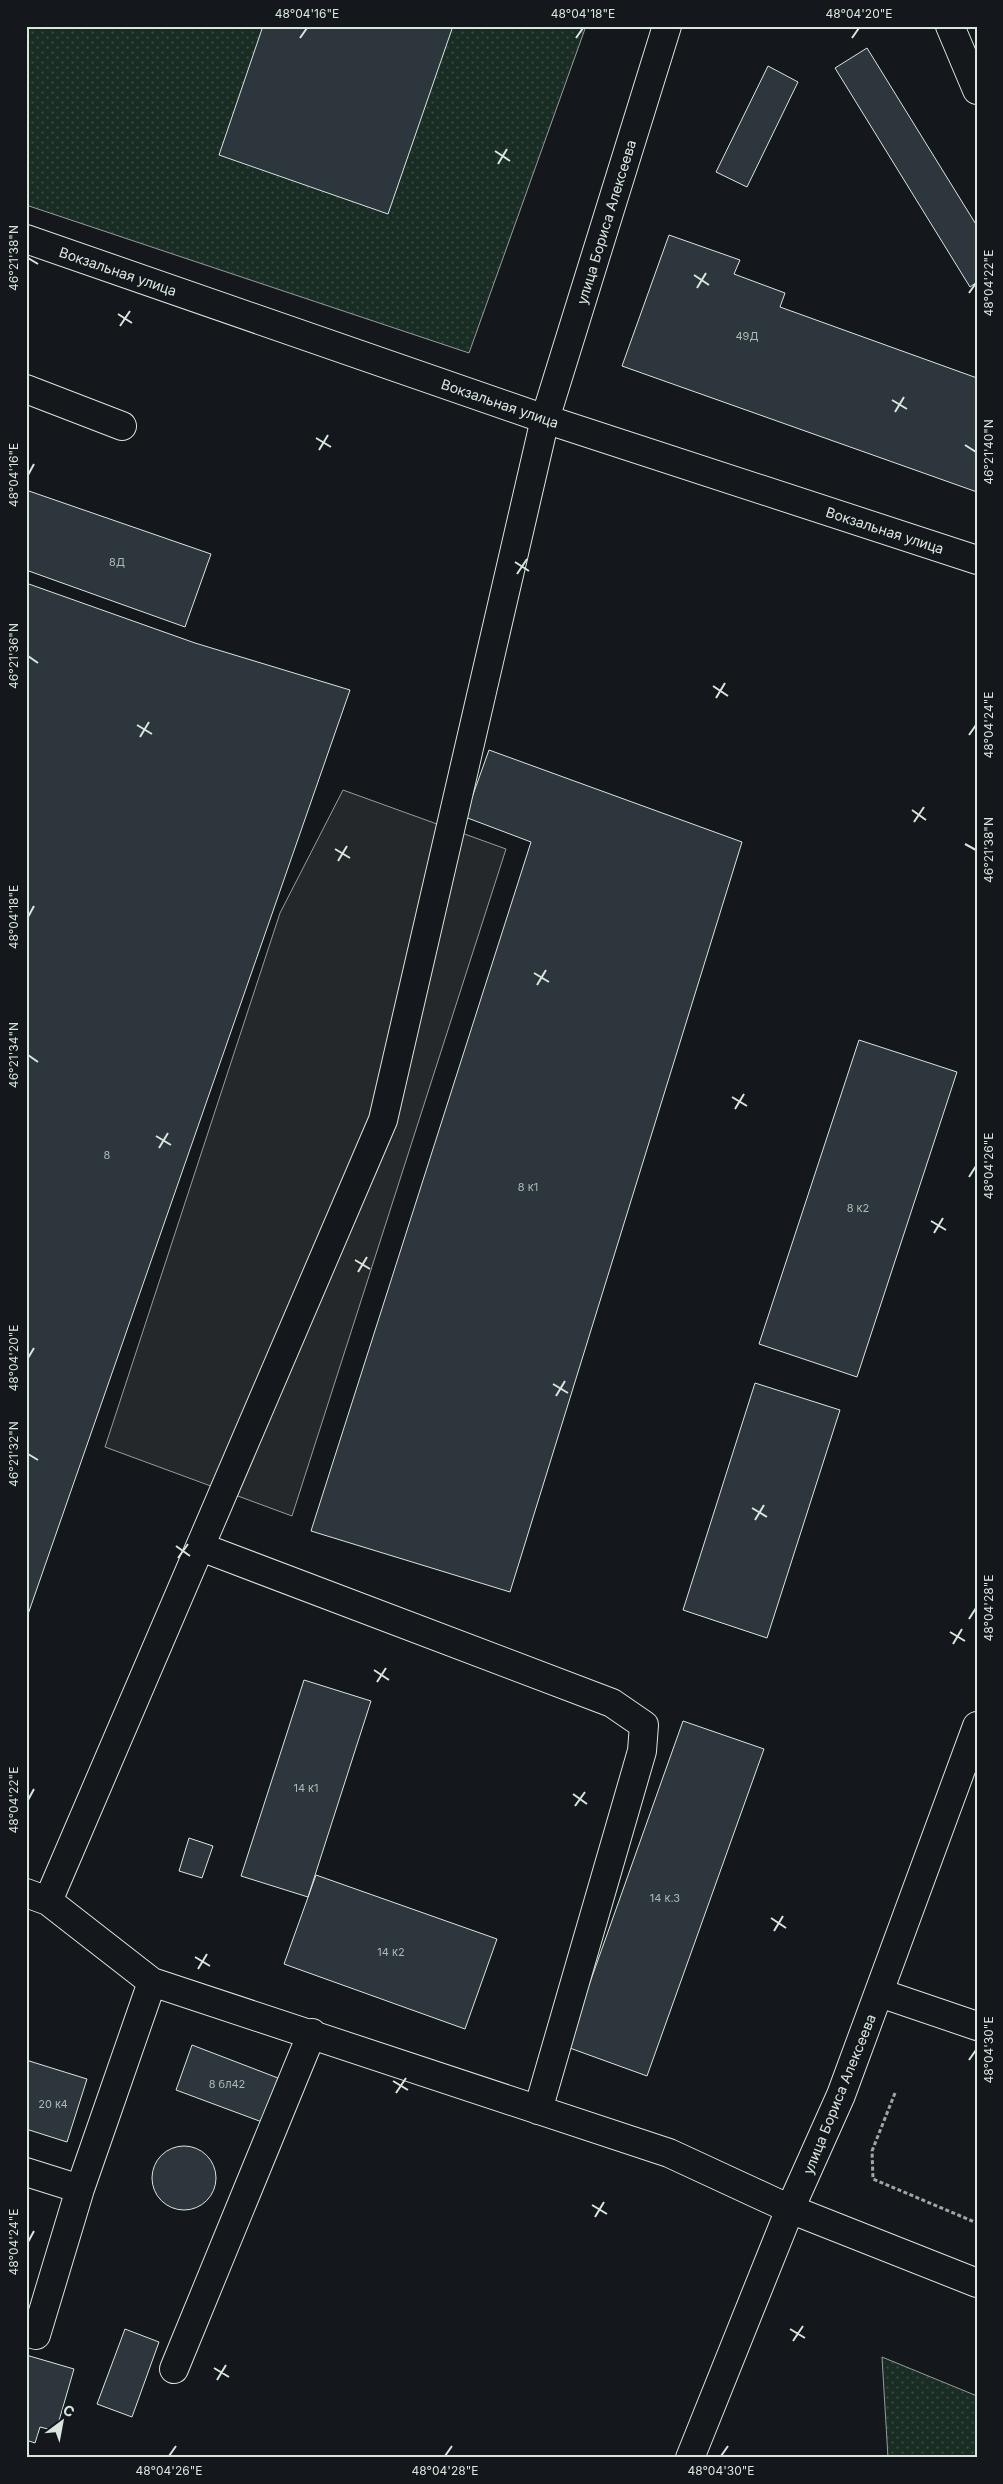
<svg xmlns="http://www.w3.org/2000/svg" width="1003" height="2484" font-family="Inter,sans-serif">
<defs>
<pattern id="park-dots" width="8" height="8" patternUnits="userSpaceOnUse" patternTransform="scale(1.25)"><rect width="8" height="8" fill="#1a2d24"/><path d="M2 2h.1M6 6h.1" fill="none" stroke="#3b4b43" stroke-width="1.8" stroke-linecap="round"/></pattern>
</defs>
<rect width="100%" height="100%" fill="#14181c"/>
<path fill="url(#park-dots)" stroke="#939e99" d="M26,26H586L469,353L26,205Z
M882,2357L977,2396V2458H888Z"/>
<path fill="#24282b" stroke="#939e99" d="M343,790L506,849L292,1516L105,1447L280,913Z"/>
<path fill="#2c363c" stroke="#d8e6dc" d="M263,26H453L388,214L219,155Z
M867,48L977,226V282L970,287L835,68Z
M768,66L798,82L747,187L716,172Z
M669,235L740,260L734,274L785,293L780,307L977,378V492L622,366Z
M26,490L211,554L185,627L26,570Z
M26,583L195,643L350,690L26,1620Z
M489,750L742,842L510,1592L311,1531L531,842L465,817Z
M859,1040L957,1072L857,1377L759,1344Z
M755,1383L840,1410L767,1638L683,1610Z
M304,1680L371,1701L308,1897L241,1876Z
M683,1721L764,1749L647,2076L567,2047Z
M189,1838L213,1846L202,1878L179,1871Z
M316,1875L497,1939L465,2029L284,1964Z
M192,2045L278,2078L262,2122L176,2090Z
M26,2060L87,2079L67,2142L26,2129Z
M152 2178a32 32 0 1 1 64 0a32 32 0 1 1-64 0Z
M125,2329L159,2342L132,2417L97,2404Z
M26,2355L74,2369L56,2431L40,2427L35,2443L26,2440Z"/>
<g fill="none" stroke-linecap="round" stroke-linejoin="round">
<defs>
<path id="minor" d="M950,26L977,90
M26,389L122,426
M201,1547L612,1703L644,1725L642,1751L538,2110
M26,1893L48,1901L152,1982
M48,1901L383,1120L545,419
M880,1993L977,2026
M26,2172L80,2189L152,1982L669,2153L790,2209L977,2283
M26,2332L36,2335L80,2189
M174,2369L312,2033"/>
<path id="major" d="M26,239L545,419L977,560
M545,419L667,26
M690,2458L790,2209L841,2095L977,1726"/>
</defs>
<use href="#minor" stroke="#d8e6dc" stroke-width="30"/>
<use href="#major" stroke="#d8e6dc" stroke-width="30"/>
<path stroke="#9da8a2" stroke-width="3" stroke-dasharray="4 2.5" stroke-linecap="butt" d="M895,2093L872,2151L873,2179L977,2223"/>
<use href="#minor" stroke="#14181c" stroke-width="28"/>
<use href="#major" stroke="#14181c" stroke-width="28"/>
</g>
<path fill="none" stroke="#d8e6dc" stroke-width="2" d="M300,38L307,28M576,38L583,28M852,38L859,28M495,151L510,161M498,164L507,149M28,258L38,264M694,275L709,285M697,288L706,273M969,293L976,283M118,314L132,323M120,326L130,311M892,400L907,409M895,412L904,397M316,438L331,447M965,445L976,452M319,450L328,435M28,475L34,464M515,562L529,571M517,574L527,559M28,656L38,663M713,686L728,696M716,698L725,683M137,725L152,734M969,735L976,725M140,737L149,722M912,810L926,820M914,822L924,807M965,844L976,850M335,849L350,858M338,861L347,846M28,917L34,906M534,973L549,982M537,985L546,970M28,1055L38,1062M732,1097L747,1106M735,1109L744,1094M156,1136L171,1145M159,1148L168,1133M969,1177L976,1166M931,1221L946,1230M934,1233L943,1218M355,1260L370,1269M358,1272L367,1257M28,1358L34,1348M553,1384L568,1393M556,1396L565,1381M28,1454L38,1460M752,1508L767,1517M755,1520L764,1505M176,1546L190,1556M178,1558L188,1544M969,1619L976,1608M950,1632L965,1641M953,1644L962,1629M374,1670L389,1680M377,1682L386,1668M573,1794L587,1804M28,1800L34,1789M575,1806L585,1792M771,1918L786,1928M774,1931L783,1916M195,1957L210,1966M198,1969L207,1954M969,2060L976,2050M393,2081L408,2090M396,2093L406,2078M592,2205L607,2214M595,2217L604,2202M28,2242L34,2231M790,2329L805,2338M793,2341L803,2326M214,2368L229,2377M217,2380L226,2365M169,2456L176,2446M445,2456L452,2446M721,2456L728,2446"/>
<g text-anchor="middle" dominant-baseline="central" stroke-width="4" stroke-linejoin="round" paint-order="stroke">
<g font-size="11" fill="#adbab4">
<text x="747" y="336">49Д</text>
<text x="117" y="562">8Д</text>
<text x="107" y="1155">8</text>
<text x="528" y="1187">8 к1</text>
<text x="858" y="1208">8 к2</text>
<text x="306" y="1788">14 к1</text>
<text x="665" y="1898">14 к.3</text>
<text x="391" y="1952">14 к2</text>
<text x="227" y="2084">8 бл42</text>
<text x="53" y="2104">20 к4</text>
</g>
<g font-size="14" fill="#d8e6dc" stroke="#14181c">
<text transform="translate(606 222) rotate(-73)">улица Бориса Алексеева</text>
<text transform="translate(118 271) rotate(19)">Вокзальная улица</text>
<text transform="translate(500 403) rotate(19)">Вокзальная улица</text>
<text transform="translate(885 530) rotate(18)">Вокзальная улица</text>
<text transform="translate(839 2094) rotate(-68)">улица Бориса Алексеева</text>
</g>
</g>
<rect width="1003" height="2484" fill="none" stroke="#14181c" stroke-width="55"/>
<g transform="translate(62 2422) rotate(32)" stroke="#14181c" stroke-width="4" paint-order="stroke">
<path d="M0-4L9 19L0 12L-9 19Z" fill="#d8e6dc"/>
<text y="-8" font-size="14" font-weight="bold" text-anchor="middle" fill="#d8e6dc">С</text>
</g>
<rect x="28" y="28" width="948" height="2428" fill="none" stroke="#d8e6dc" stroke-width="2"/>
<g font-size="12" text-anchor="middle" fill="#d8e6dc">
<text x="307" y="18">48°04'16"E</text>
<text x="583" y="18">48°04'18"E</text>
<text x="859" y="18">48°04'20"E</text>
<text transform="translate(14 258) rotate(-90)" y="4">46°21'38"N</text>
<text transform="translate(989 283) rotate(-90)" y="4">48°04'22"E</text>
<text transform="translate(989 452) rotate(-90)" y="4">46°21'40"N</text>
<text transform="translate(14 475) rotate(-90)" y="4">48°04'16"E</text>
<text transform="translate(14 656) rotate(-90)" y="4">46°21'36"N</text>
<text transform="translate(989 725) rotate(-90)" y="4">48°04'24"E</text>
<text transform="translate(989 850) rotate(-90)" y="4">46°21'38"N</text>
<text transform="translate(14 917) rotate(-90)" y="4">48°04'18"E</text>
<text transform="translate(14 1055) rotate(-90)" y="4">46°21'34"N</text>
<text transform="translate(989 1166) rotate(-90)" y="4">48°04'26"E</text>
<text transform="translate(14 1358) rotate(-90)" y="4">48°04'20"E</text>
<text transform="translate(14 1454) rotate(-90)" y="4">46°21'32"N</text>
<text transform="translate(989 1608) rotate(-90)" y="4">48°04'28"E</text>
<text transform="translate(14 1800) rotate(-90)" y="4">48°04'22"E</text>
<text transform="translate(989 2050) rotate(-90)" y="4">48°04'30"E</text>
<text transform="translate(14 2242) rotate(-90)" y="4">48°04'24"E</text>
<text x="169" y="2475">48°04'26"E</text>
<text x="445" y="2475">48°04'28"E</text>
<text x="721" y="2475">48°04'30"E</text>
</g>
</svg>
